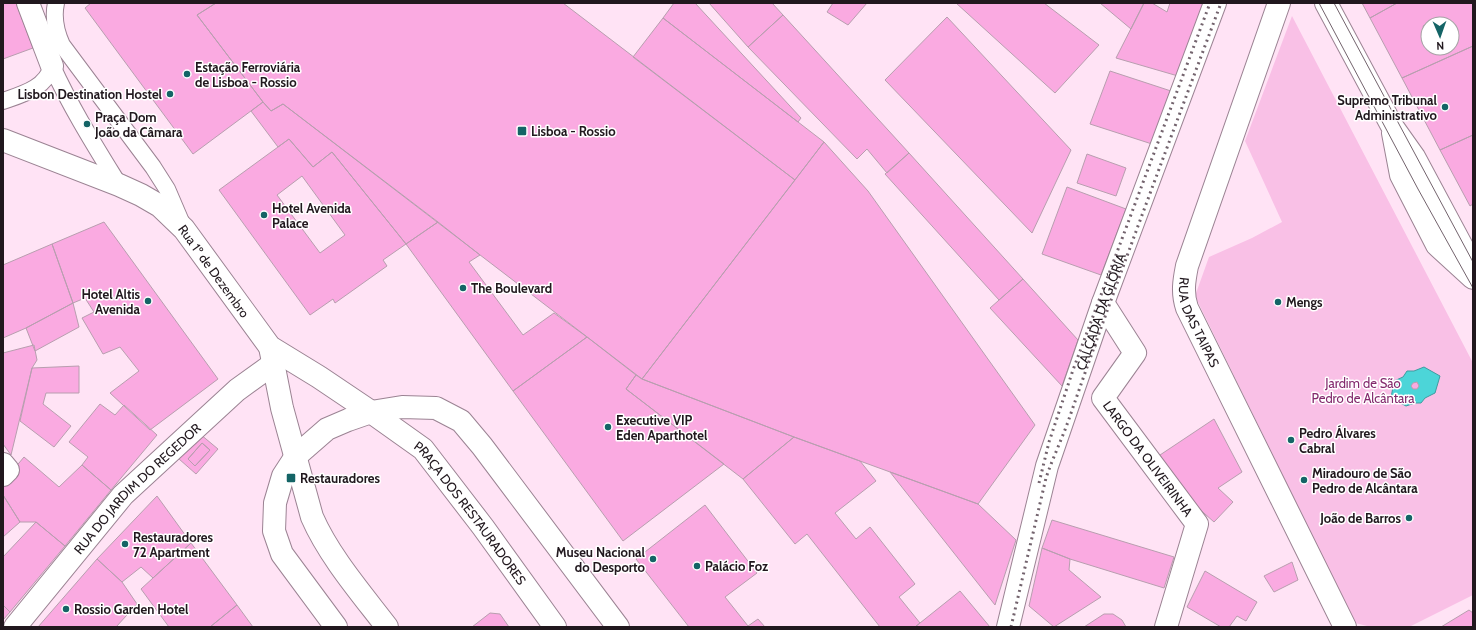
<svg xmlns="http://www.w3.org/2000/svg" width="1476" height="630" font-family="Cabin,sans-serif">
<rect width="100%" height="100%" fill="#ffe3f5"/>
<path fill="#f9c0e6" d="M1292,16L1473,363V595L1409,627H1371L1355,623L1195,296L1209,257L1252,238L1282,222L1245,141Z"/>
<path fill="#4cd5d8" stroke="#3f9ca0" d="M1424,367L1440,376L1435,393L1425,398L1421,403H1415L1406,406L1391,398L1394,381L1403,377L1407,371H1414Z"/>
<path fill="#faaae1" stroke="#b89eaf" fill-rule="evenodd" d="M3,3H16L33,48L3,59Z
M91,3H216L197,15L263,102L193,154L85,8Z
M216,3H563L795,180L642,379L283,104L271,111L263,102L197,15Z
M674,3H695L801,118L798,122L663,18Z
M709,3H772L783,15L748,47Z
M833,3H867L848,25L827,12Z
M956,3H1044L1099,45L1055,93Z
M1100,3H1144L1131,29Z
M1144,3H1152L1167,12L1170,3H1205L1178,76L1116,58Z
M1362,3H1397L1370,18Z
M1397,3H1473V46L1402,78L1370,18ZM1439,18L1441,24H1452V48H1428V35L1423,26Z
M783,15L909,153L887,173L867,149L857,159L748,47Z
M947,17L1071,150L1032,233L885,80Z
M663,18L824,142L795,180L633,57Z
M1473,46V135L1440,150L1402,78Z
M1110,71L1171,91L1152,144L1090,124Z
M263,102L271,111L283,104L438,222L406,244L332,152L313,167L289,139L278,147L251,111Z
M1473,135V204L1470,206L1440,150Z
M289,139L313,167L332,152L406,244L383,260L387,266L335,303L333,299L310,315L219,190ZM302,176L345,235L320,253L277,195Z
M824,142L868,191L1035,425L978,504L794,437L642,379Z
M909,153L1023,279L999,300L885,174Z
M1087,154L1126,168L1116,196L1077,183Z
M1067,187L1126,209L1101,275L1042,254Z
M104,222L218,379L150,430L110,393L139,371L120,347L103,354L82,318L94,312L85,298L73,303L52,244Z
M438,222L480,255L469,262L523,335L554,313L587,337L513,391L406,244Z
M52,244L73,303L26,328L3,338V265Z
M1023,279L1078,340L1062,386L990,308Z
M73,303L79,327L35,351L26,328Z
M587,337L636,375L626,389L724,464L623,541L513,391Z
M34,345L37,360L32,368L11,455L3,444V353Z
M79,366V393H46L43,404L71,426L54,447L20,421L32,368Z
M636,375L642,379L794,437L743,479L626,389Z
M1417,382L1419,386L1417,389H1413L1411,386L1413,383Z
M100,404L115,415L124,405L157,435L111,490L82,465L88,457L69,442Z
M1214,419L1242,472L1218,488L1233,502L1214,522L1196,506L1157,457Z
M200,434L218,449L196,474L179,459ZM202,443L210,450L195,466L188,459Z
M794,437L860,461L876,481L835,513L856,539L870,527L915,584L899,597L920,623L915,627H880L807,534L795,544L743,479Z
M202,443L210,450L195,466L188,459Z
M24,457L59,487L82,465L111,490L65,546L36,522H20L3,495V482Z
M890,472L978,504L1016,540L995,605Z
M3,495L20,522L3,537Z
M157,496L191,543L153,578L141,567L122,582L97,559Z
M705,505L757,573L725,597L748,626L758,619L765,627H689L636,559Z
M1052,520L1174,557L1164,588L1070,559L1042,548Z
M36,522L65,546L10,612L3,605V557Z
M191,543L237,605L210,627H169L141,589Z
M1042,548L1070,559L1069,570L1101,597L1054,627L1029,606Z
M97,559L122,582L137,604L116,627H38Z
M1292,562L1298,580L1274,592L1264,576Z
M1205,571L1257,602L1246,621L1237,616L1229,627H1221L1187,607Z
M960,591L990,627H915Z
M3,605L10,612L3,620Z
M237,605L253,627H210Z
M1469,610L1473,613V627H1441Z
M490,613L500,614L509,627H472Z
M1104,614H1113L1122,620L1126,627H1084Z"/>
<g fill="none" stroke-linecap="round" stroke-linejoin="round">
<defs>
<path id="lane" d="M56,3C53,17 56,32 62,45L153,167L167,189L182,224
M52,66C71,108 95,146 119,185
M3,101C23,94 46,88 52,66"/>
<g id="street">
<path d="M28,3L52,66"/>
<path id="s1" d="M1279,3L1187,266C1184,281 1182,293 1187,308L1345,627"/>
<path id="s2" d="M1103,303L1135,353L1103,398L1197,524L1166,627"/>
<path d="M3,464L8,470L3,475"/>
<path id="s3" d="M15,627L123,495L237,390L273,364"/>
<path id="s4" d="M1008,627L1047,466L1103,303L1215,3"/>
</g>
<path id="secondary" d="M1326,3L1392,126L1414,157L1473,267
M1393,133L1401,175L1437,245L1473,278
M371,412L402,407L436,408L461,421L482,446L618,627
M296,456L283,476L275,503L274,531L282,554L336,627"/>
<g id="primary">
<path id="s5" d="M3,140L119,185L141,195L160,206L184,229L270,347L319,377L371,412L423,449L483,527L555,627"/>
<path d="M270,347L282,408L312,517C329,556 361,593 387,627"/>
<path d="M296,456L327,429L348,420L371,412"/>
</g>
</defs>
<use href="#lane" stroke="#9b8393" stroke-width="18"/>
<use href="#street" stroke="#9b8393" stroke-width="24"/>
<use href="#secondary" stroke="#9b8393" stroke-width="24"/>
<use href="#primary" stroke="#9b8393" stroke-width="24"/>
<use href="#lane" stroke="#fff" stroke-width="16"/>
<use href="#street" stroke="#fff" stroke-width="22"/>
<use href="#secondary" stroke="#fff" stroke-width="22"/>
<use href="#primary" stroke="#fff" stroke-width="22"/>
<path stroke="#73636d" stroke-width="1" d="M1319,3L1418,189L1473,288
M1334,3L1473,262"/>
<path stroke="#73636d" stroke-width="3" stroke-dasharray="2 4" stroke-linecap="butt" d="M1039,483L1049,442L1073,370L1210,3
M1011,627L1046,478C1053,457 1063,437 1070,416C1118,277 1170,140 1221,3"/>
</g>
<g fill="#146466" stroke="#fff" stroke-width="1.5">
<circle cx="187" cy="74" r="4"/>
<circle cx="170" cy="94" r="4"/>
<circle cx="1445" cy="107" r="4"/>
<circle cx="87" cy="124" r="4"/>
<rect x="517" y="126" width="10" height="10" rx="2"/>
<circle cx="264" cy="215" r="4"/>
<circle cx="463" cy="288" r="4"/>
<circle cx="148" cy="301" r="4"/>
<circle cx="1278" cy="302" r="4"/>
<circle cx="608" cy="427" r="4"/>
<circle cx="1291" cy="440" r="4"/>
<rect x="286" y="473" width="10" height="10" rx="2"/>
<circle cx="1304" cy="480" r="4"/>
<circle cx="1409" cy="518" r="4"/>
<circle cx="125" cy="544" r="4"/>
<circle cx="653" cy="559" r="4"/>
<circle cx="697" cy="566" r="4"/>
<circle cx="66" cy="609" r="4"/>
</g>
<g text-anchor="middle" dominant-baseline="central" stroke-width="3" stroke-linejoin="round" paint-order="stroke">
<g font-size="13" font-weight="bold" fill="#21181e" stroke="#fff" text-anchor="start">
<text x="195" y="67">Estação Ferroviária<tspan x="195" dy="15">de Lisboa - Rossio</tspan></text>
<text x="162" y="94" text-anchor="end">Lisbon Destination Hostel</text>
<text x="1437" y="100" text-anchor="end">Supremo Tribunal<tspan x="1437" dy="15">Administrativo</tspan></text>
<text x="95" y="117">Praça Dom<tspan x="95" dy="15">João da Câmara</tspan></text>
<text x="531" y="131">Lisboa - Rossio</text>
<text x="272" y="208">Hotel Avenida<tspan x="272" dy="15">Palace</tspan></text>
<text x="471" y="288">The Boulevard</text>
<text x="140" y="294" text-anchor="end">Hotel Altis<tspan x="140" dy="15">Avenida</tspan></text>
<text x="1286" y="302">Mengs</text>
<text x="616" y="420">Executive VIP<tspan x="616" dy="15">Eden Aparthotel</tspan></text>
<text x="1299" y="433">Pedro Álvares<tspan x="1299" dy="15">Cabral</tspan></text>
<text x="1312" y="473">Miradouro de São<tspan x="1312" dy="15">Pedro de Alcântara</tspan></text>
<text x="300" y="478">Restauradores</text>
<text x="1401" y="518" text-anchor="end">João de Barros</text>
<text x="133" y="537">Restauradores<tspan x="133" dy="15">72 Apartment</tspan></text>
<text x="645" y="552" text-anchor="end">Museu Nacional<tspan x="645" dy="15">do Desporto</tspan></text>
<text x="705" y="566">Palácio Foz</text>
<text x="74" y="609">Rossio Garden Hotel</text>
</g>
<g font-size="13" fill="#21181e" stroke="#fff">
<text transform="translate(214 271) rotate(54)">Rua 1º de Dezembro</text>
<text stroke="none"><textPath href="#s4" startOffset="329">CALÇADA DA GLÓRIA</textPath></text>
<text stroke="none"><textPath href="#s1" startOffset="338">RUA DAS TAIPAS</textPath></text>
<text stroke="none"><textPath href="#s2" startOffset="190">LARGO DA OLIVEIRINHA</textPath></text>
<text stroke="none"><textPath href="#s3" startOffset="185">RUA DO JARDIM DO REGEDOR</textPath></text>
<text stroke="none"><textPath href="#s5" startOffset="613">PRAÇA DOS RESTAURADORES</textPath></text>
</g>
<g font-size="13" fill="#83296d" stroke="#fff">
<text x="1363" y="383">Jardim de São<tspan x="1363" dy="15">Pedro de Alcântara</tspan></text>
</g>
</g>
<rect width="1476" height="630" fill="none" stroke="#21181e" stroke-width="8"/>
<g transform="translate(1440 36) rotate(178)"><circle r="19" fill="#ffffff" stroke="#a6a3a5"/>
<path d="M0-3L7 15L0 10L-7 15Z" fill="#146466"/>
<text y="-6" font-size="11" font-weight="bold" text-anchor="middle" fill="#21181e">N</text>
</g>
</svg>
